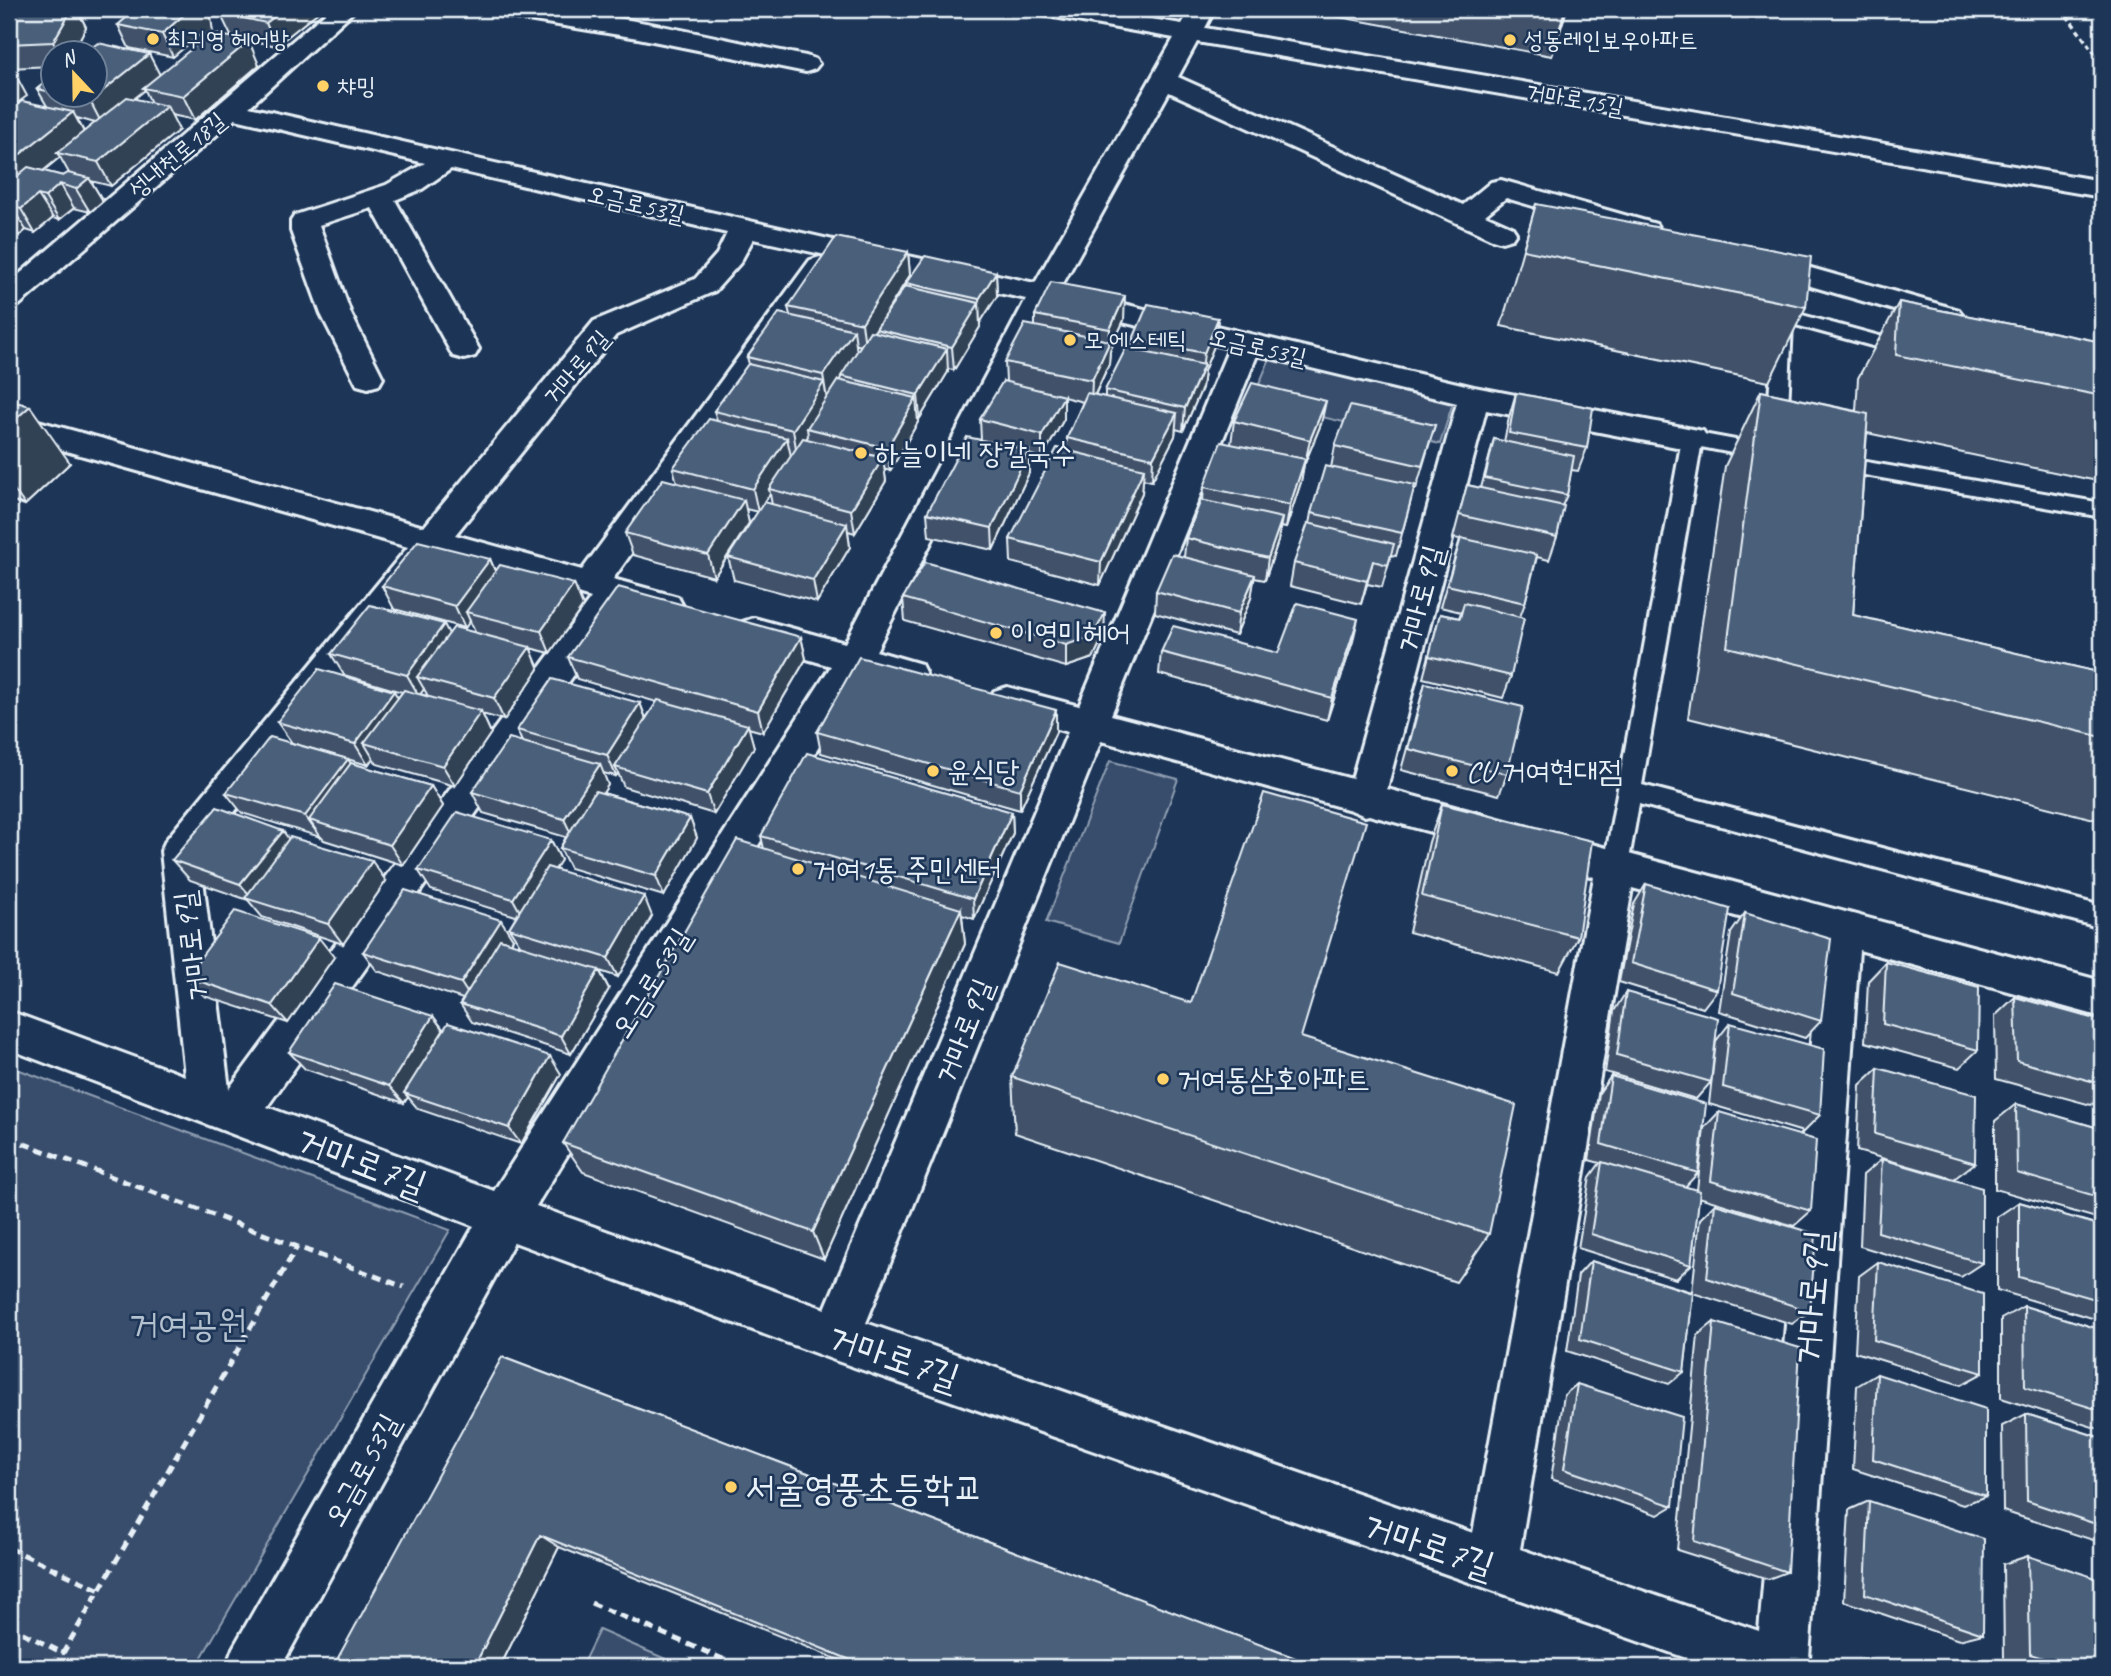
<svg xmlns="http://www.w3.org/2000/svg" width="2111" height="1676" font-family="Caveat,'Poor Story',sans-serif">
<rect width="100%" height="100%" fill="#1d3557"/>
<filter id="ink" filterUnits="userSpaceOnUse"><feTurbulence type="fractalNoise" baseFrequency=".0143" numOctaves="2"/><feDisplacementMap in="SourceGraphic" scale="14" xChannelSelector="R" yChannelSelector="G"/><feConvolveMatrix kernelMatrix="1 2 1 2 8 2 1 2 1" color-interpolation-filters="sRGB"/></filter>
<g filter="url(#ink)">
<path fill="#374d6c" stroke="#909fb2" stroke-width="2" d="M1270,358L1454,399L1440,444L1252,401Z
M1110,761L1178,779L1119,943L1046,922Z
M9,1066L450,1230L196,1667H9Z
M599,1630L684,1667H581Z"/>
<g fill="none" stroke-linecap="round" stroke-linejoin="round">
<defs>
<path id="service" d="M1769,306L1916,346L1919,350L1916,354L1909,356L1792,324L1787,429L1784,434H1770L1767,429L1774,325L1778,320L1762,316L1760,312Z
M1692,432L1768,446L1775,448L1778,453L1775,458L1768,460L1701,447L1642,785L2102,906V928L1639,804L1628,865L1625,872L1616,875L1607,872L1604,865L1682,439L1685,434Z
M1832,456L2102,503V517L1825,468L1822,463L1825,458Z"/>
<path id="minor" d="M330,9H356L249,107L833,240L1035,283L1174,38L1048,16L1039,14L1036,9H1090L1182,24L1191,9H1215L1205,28L2102,181V197L1197,42L1178,77L1463,205L1491,182L1501,180L1656,224L1660,230L1656,236L1646,239L1506,198L1485,215L1512,227L1516,233L1512,239L1502,242L1492,239L1169,92L1060,289L1474,387L1703,431L1708,439L1703,447L1692,450L1486,410L1387,789L2102,981V1017L1859,950L1809,1658L1812,1667H1712L837,1361L514,1242L281,1667H226L233,1648L474,1226L9,1049V1011L185,1076L161,851L166,840L408,547L9,435V413L424,527L594,321L695,279L717,254L727,233L451,169L422,189L395,200L479,349L475,356L464,359L453,356L449,349L372,208L319,225L351,314L383,378L379,385L368,388L357,385L321,314L291,231V221L295,215L386,185L425,163L235,119L19,305L9,307V283ZM753,239L1026,299L845,643L754,618L742,622L737,631L742,640L831,666L494,1191L267,1107L622,607L666,619L678,615L683,606L678,597L613,579L830,272L834,266L830,260L820,257L810,260L582,570L455,535L616,335L715,291L740,263ZM1052,305L1229,348L1079,706L1007,687L994,691L989,701L994,711L1068,732L825,1309L536,1206L863,675L908,688L921,684L926,674L921,664L876,651ZM1257,355L1457,403L1352,779L1111,715ZM439,555L591,598L229,1089L200,855ZM1101,741L1351,810L1365,816L1369,815L1594,877L1473,1533L866,1323ZM1632,888L1820,939L1759,1631L1520,1549Z
M491,9C591,4 707,37 806,56L815,59L819,64L815,69L806,72L638,38L503,16L494,14Z
M1758,253L1959,310L1964,317L1959,324L1949,326L1748,268L1744,262L1748,256Z"/>
</defs>
<use href="#service" stroke="#e8f1f8" stroke-width="6"/>
<use href="#minor" stroke="#e8f1f8" stroke-width="6"/>
<path stroke="#e8f1f8" stroke-width="3.5" stroke-dasharray="5 3.5" stroke-linecap="butt" d="M2062,9L2102,63"/>
<path stroke="#e8f1f8" stroke-width="5" stroke-dasharray="9 6" stroke-linecap="butt" d="M9,1138L404,1287
M9,1548L100,1590
M591,1603L742,1667
M9,1626L63,1653
M55,1667L297,1247"/>
<use href="#service" fill="#1d3557" fill-rule="evenodd"/>
<use href="#minor" fill="#1d3557" fill-rule="evenodd"/>
</g>
<path fill="#3f5169" stroke="#e8f1f8" stroke-width="2" fill-rule="evenodd" d="M9,9H77L86,27L73,52H52V66L9,68Z
M322,9L276,46L231,36L220,13Z
M1324,9H1567L1552,56L1323,14Z
M118,25L213,33L198,36L173,57L129,48Z
M149,54L159,75L259,65L195,120L171,115L179,130L111,186L91,181L103,201L90,212L74,208L59,220L53,218L35,233L26,230L19,236L9,233V111L47,106L37,89L52,77V94H94ZM145,90L151,103L134,99ZM77,118L95,123L84,132ZM60,157L69,173L63,176L43,171Z
M1536,204L1806,307L1769,382L1501,326Z
M908,252L910,275L877,327L907,287L906,283L996,272L997,296L980,323V327L954,370L948,369V372L920,418H918V422L890,471L884,469L886,481L855,533L848,531L850,547L817,602L734,580L728,557L758,512L746,509L749,523L714,577L633,555L625,533L677,483L673,468L717,420L714,411L749,364L747,357L790,315L788,307ZM855,344L861,346L857,352ZM770,494L772,505L764,502Z
M1899,302L2102,342V482L1867,433L1853,615L2102,673V821L1688,718L1725,466L1761,391L1856,411L1858,378Z
M1035,315L1124,320L1110,351L1109,364L1095,395L1105,397V390L1132,349L1133,339L1218,318L1216,341L1204,371L1202,388L1183,431L1176,429L1175,436L1152,481L1143,479L1142,493L1100,585L1011,562L1010,539L1066,451L1067,438L1083,402L1064,397V419L1042,458L1029,454V473L993,550L929,536L927,513L981,440L980,419L1006,381L1005,362L1035,326Z
M1516,393L1587,448L1578,471L1571,470L1567,495L1562,506L1557,537L1549,560L1537,557L1525,603L1520,617L1511,676L1503,698L1423,678L1440,614L1459,618L1461,612L1440,607L1460,539L1453,538L1467,485L1481,488L1494,439L1504,442L1509,417Z
M9,400L70,463L25,505L9,500Z
M1234,421L1321,424L1305,463H1304L1301,482L1286,528L1280,527L1278,541L1265,580L1254,578L1251,598L1236,635L1155,613L1156,591L1184,557L1186,538L1203,501L1204,487L1231,444Z
M1435,425L1416,489H1414L1396,556L1391,555L1382,587L1367,584L1361,604L1290,586L1294,563L1309,524L1311,513L1331,468L1335,446Z
M490,559L495,571L583,606L550,653L530,648L539,669L504,720L482,714L491,733L455,786L377,764L373,758L368,765L292,743L277,722L398,698L402,692L344,675L331,654L449,633L475,632L470,621L465,628L394,609L382,586ZM424,689L428,696L420,694Z
M903,598L1104,635L1093,658L1066,667L905,621Z
M801,637L806,659L763,732L748,728L754,747L714,814L624,787L618,773L616,776L603,773L608,785L603,793L690,818L697,838L664,896L570,868L560,848L566,837L483,813L472,792L522,742L517,730L640,703L646,718L657,702L577,679L568,657Z
M1353,641L1327,720L1159,674L1161,652L1278,653Z
M1425,683L1507,774L1499,795L1401,770Z
M817,732H1056L1020,810L821,753Z
M350,763L431,786L443,806L403,865L324,840L320,836V837L242,813L226,793Z
M1442,804L1578,937L1559,972L1409,932L1429,842Z
M1012,812L1013,833L974,919L962,915L965,944L824,1259L583,1172L563,1143L764,849L761,836Z
M551,840L561,860L555,869L652,916L618,977L600,971L609,989L571,1054L472,1022L460,1004L463,999L377,971L363,952L513,939L511,943L520,945L509,928L516,916L431,890L418,870Z
M172,860L386,881L343,944L262,917L248,900L190,880Z
M1646,884L1717,990L1703,1008L1619,982L1634,904Z
M1745,913L1821,1021L1805,1038L1719,1011L1731,933Z
M334,957L288,1023L204,996L186,977Z
M1886,962L1978,1050L1959,1068L1865,1042L1868,981Z
M1626,992L1711,1082L1696,1099L1605,1072L1614,1011Z
M2015,997L2102,1021V1097L2091,1105L1996,1079L1995,1016Z
M433,1016L444,1030L561,1074L521,1144L418,1109L408,1097L404,1103L305,1069L289,1052Z
M1730,1023L1820,1115L1803,1132L1709,1104L1716,1041Z
M1301,1037L1489,1234L1456,1282L1015,1133L1012,1077Z
M1878,1068L1975,1163L1954,1179L1857,1151L1860,1085Z
M1611,1076L1698,1173L1685,1187L1697,1190L1704,1128L1719,1112L1811,1211L1794,1226L1699,1197L1691,1265L1676,1279L1578,1248L1590,1177L1600,1163L1589,1160L1599,1093Z
M2016,1104L2102,1129V1214L2096,1218L1995,1189V1121Z
M1882,1159L1982,1263L1961,1277L1860,1246L1863,1175Z
M2019,1202L2102,1226V1321L1997,1290V1217Z
M1715,1204L1810,1311L1792,1324L1693,1293L1684,1372L1669,1384L1567,1351L1578,1275L1591,1261L1692,1292L1700,1219Z
M1878,1262L1983,1373L1961,1385L1855,1352L1859,1276Z
M2024,1306L2102,1330V1430L2001,1398V1319Z
M1714,1322L1787,1572L1768,1579L1677,1550L1698,1335Z
M502,1357L1319,1667H856L559,1547L500,1667Z
M1877,1374L1986,1496L1963,1505L1853,1469L1857,1386Z
M1577,1384L1673,1506L1658,1515L1551,1479L1564,1395Z
M2026,1414L2102,1438V1543L2003,1511L2002,1426Z
M1869,1501L1983,1634L1959,1640L1844,1601L1849,1510Z
M2028,1556L2102,1667H2028L2004,1659L2003,1564Z"/>
<path fill="#334255" stroke="#e8f1f8" stroke-width="2" d="M72,9H77L86,27L73,52H59L53,42Z
M202,9H210L213,33L198,36L173,57L162,34L187,12Z
M284,9H322L276,46L266,23Z
M1565,9H1567L1552,56Z
M249,41L259,65L195,120L183,96Z
M149,54L161,77L143,88L145,90L102,124L90,101Z
M14,72L27,96L9,109V76Z
M167,106L179,130L111,186L98,162Z
M73,112L86,136L57,153L60,157L9,199V163Z
M89,178L103,201L90,212L76,189Z
M60,184L74,208L59,220L45,197Z
M38,195L53,218L35,233L21,209Z
M11,206L26,230L19,236L9,220V208Z
M908,252L910,275L865,346L862,323Z
M996,272L997,296L980,323L979,299Z
M1125,296L1124,320L1110,351L1109,364L1091,403L1092,380L1109,343L1110,329Z
M979,303L980,327L954,370L952,347Z
M1218,318L1216,341L1204,371L1202,388L1183,431L1185,408L1202,370L1204,353Z
M854,330L857,353L827,399L823,375Z
M947,349L948,372L920,418L918,395Z
M824,382L828,406L807,428L808,436L797,454L793,430Z
M1064,396V419L1042,458V435Z
M916,398L918,422L890,471L887,448Z
M1326,401L1321,424L1305,463L1310,440Z
M30,406L70,463L25,505L9,483V425Z
M1177,413L1175,436L1152,481L1153,458Z
M787,438L792,461L769,489L770,494L758,512L753,489Z
M1029,450V473L993,550L992,528Z
M883,458L886,481L855,533L851,510Z
M1305,459L1301,482L1286,528L1290,505Z
M1144,469L1142,493L1100,585L1101,562Z
M744,500L749,523L714,577L708,555Z
M1282,518L1278,541L1265,580L1268,558Z
M847,524L850,547L817,602L813,580Z
M490,559L500,582L466,612L470,621L465,628L455,606Z
M1373,561L1367,584L1361,604L1367,581Z
M1255,575L1251,598L1236,635L1239,613Z
M574,584L583,606L550,653L541,631Z
M1105,613L1104,635L1093,658L1066,667V645Z
M1358,619L1353,641L1327,720L1332,698Z
M444,624L455,646L417,677L424,689L419,696L407,675Z
M801,637L806,659L763,732L758,711Z
M530,647L539,669L504,720L494,698Z
M394,691L406,712L364,743L373,758L368,765L355,744Z
M640,703L648,725L615,767L618,773L616,776L607,755Z
M1056,710V732L1020,810V790Z
M481,711L491,733L455,786L443,766Z
M748,725L754,747L714,814L707,794Z
M348,759L361,780L309,820L320,836V837L305,816Z
M600,764L608,785L574,840L564,819Z
M431,786L443,806L403,865L390,845Z
M1012,812L1013,833L974,919L973,899Z
M690,818L697,838L664,896L656,876Z
M283,831L298,852L254,900L240,884Z
M551,840L561,860L524,919L513,899Z
M372,861L386,881L343,944L328,924Z
M644,896L652,916L618,977L608,958Z
M961,909L965,944L824,1259L813,1232Z
M501,920L513,939L473,1002L461,983Z
M319,938L334,957L288,1023L272,1005Z
M599,970L609,989L571,1054L561,1036Z
M433,1016L446,1034L404,1093L408,1097L404,1103L389,1086Z
M550,1056L561,1074L521,1144L509,1128Z
M540,1535L559,1547L500,1667H474Z"/>
<path fill="#495e7a" stroke="#e8f1f8" stroke-width="2" d="M9,9H72L53,42L9,44Z
M136,9H202V10L187,12L162,34L118,25Z
M226,9H284L266,23L220,13Z
M211,33L249,41L183,96L143,88Z
M98,43L149,54L90,101L62,94H94V52H85Z
M52,77V92L37,89Z
M127,97L167,106L98,162L57,153Z
M22,101L73,112L9,163V111Z
M28,167L63,176L68,173L89,178L76,189L60,184L45,197L38,195L21,209L11,206L9,208V183Z
M1536,204L1811,257L1806,307L1523,250Z
M836,237L908,252L862,323L788,307Z
M925,256L996,272L979,299L906,283Z
M1051,282L1125,296L1110,329L1035,315Z
M905,286L979,303L952,347L876,329Z
M1899,302L2102,342V396L1896,355Z
M1148,304L1218,318L1204,353L1133,339Z
M779,313L854,330L823,375L747,357Z
M1025,324L1110,341L1092,380L1005,362Z
M870,331L947,349L918,395L841,376Z
M1126,348L1204,365L1185,408L1105,390Z
M748,364L824,382L793,430L714,411Z
M838,380L916,398L887,448L807,428Z
M1003,381L1064,396L1042,435L980,419Z
M1252,383L1326,401L1310,440L1234,421Z
M1761,391L1868,414L1853,615L2102,673V737L1727,647Z
M1087,393L1177,413L1153,458L1067,438Z
M1516,393L1593,408L1587,448L1509,433Z
M9,400L30,406L9,425Z
M1350,406L1435,425L1422,466L1335,446Z
M709,419L787,438L753,489L673,468Z
M967,437L1029,450L992,528L927,513Z
M803,438L883,458L851,510L769,489Z
M1494,439L1574,456L1567,495L1485,478Z
M1221,442L1305,459L1290,505L1204,487Z
M1057,448L1144,469L1101,562L1010,539Z
M1325,466L1415,485L1402,533L1311,513Z
M663,479L744,500L708,555L625,533Z
M1467,485L1564,506L1557,537L1459,515Z
M1201,500L1282,518L1268,558L1186,538Z
M764,502L847,524L813,580L728,557Z
M1308,523L1394,544L1388,565L1373,561L1367,581L1294,563Z
M1461,538L1537,555L1525,603L1447,585Z
M418,541L490,559L455,606L382,586Z
M1172,554L1255,575L1239,613L1156,591Z
M925,562L1105,613L1093,636L1066,645L903,598Z
M500,565L574,584L541,631L466,612Z
M618,587L801,637L758,711L568,657Z
M1297,603L1358,619L1332,698L1161,652L1173,626L1278,653Z
M1464,603L1524,618L1511,676L1429,656L1440,614L1460,618Z
M370,605L444,624L407,675L331,654Z
M454,627L530,647L494,698L417,677Z
M859,657L1056,710L1020,790L817,732Z
M319,669L394,691L355,744L277,722Z
M552,679L640,703L607,755L517,730Z
M1425,683L1523,707L1507,774L1408,749Z
M404,690L481,711L443,766L364,743Z
M658,700L748,725L707,794L615,767Z
M270,737L348,759L305,816L226,793Z
M509,738L600,764L564,819L472,792Z
M807,753L1012,812L973,899L761,836Z
M351,763L431,786L390,845L309,820Z
M595,791L690,818L656,876L560,848Z
M1264,793L1366,822L1301,1037L1516,1105L1489,1234L1012,1077L1060,962L1191,1003Z
M1442,804L1592,841L1578,937L1422,896Z
M217,807L283,831L240,884L172,860Z
M457,812L551,840L513,899L418,870Z
M290,837L372,861L328,924L245,898Z
M737,840L961,909L813,1232L563,1143Z
M547,867L644,896L608,958L509,928Z
M1646,884L1730,909L1717,990L1631,963Z
M405,890L501,920L461,983L363,952Z
M235,911L319,938L272,1005L186,977Z
M1745,913L1831,939L1821,1021L1733,993Z
M500,939L599,970L561,1036L460,1004Z
M1886,962L1979,987L1978,1050L1883,1024Z
M335,984L433,1016L389,1086L289,1052Z
M1626,992L1718,1018L1711,1082L1617,1055Z
M2015,997L2102,1021V1084L2017,1061Z
M448,1023L550,1056L509,1128L404,1093Z
M1730,1023L1824,1049L1820,1115L1723,1087Z
M1878,1068L1976,1095L1975,1163L1875,1134Z
M1611,1076L1706,1104L1698,1173L1601,1144Z
M2016,1104L2102,1129V1198L2017,1173Z
M1719,1112L1816,1140L1811,1211L1711,1181Z
M1882,1159L1982,1188V1263L1878,1232Z
M1602,1162L1700,1191L1691,1265L1591,1234Z
M2019,1202L2102,1226V1301L2019,1277Z
M1715,1204L1816,1234L1810,1311L1707,1278Z
M1591,1261L1693,1293L1684,1372L1580,1339Z
M1878,1262L1983,1294V1373L1874,1340Z
M2024,1306L2102,1330V1411L2025,1387Z
M1714,1322L1800,1348L1787,1572L1694,1541Z
M502,1357L1319,1667H868L540,1535L474,1667H333Z
M1877,1374L1986,1409V1496L1873,1459Z
M1577,1384L1682,1417L1673,1506L1564,1469Z
M2026,1414L2102,1438V1526L2027,1501Z
M1869,1501L1984,1539L1983,1634L1865,1594Z
M2028,1556L2102,1580V1667H2071L2030,1654Z"/>
</g>
<g fill="#ffd166" stroke="#1d3557" stroke-width="2.5">
<circle cx="153" cy="39" r="7"/>
<circle cx="1510" cy="40" r="7"/>
<circle cx="323" cy="86" r="7"/>
<circle cx="1070" cy="340" r="7"/>
<circle cx="861" cy="453" r="7"/>
<circle cx="996" cy="633" r="7"/>
<circle cx="933" cy="771" r="7"/>
<circle cx="1452" cy="771" r="7"/>
<circle cx="798" cy="869" r="7"/>
<circle cx="1163" cy="1079" r="7"/>
<circle cx="731" cy="1487" r="7"/>
</g>
<g text-anchor="middle" dominant-baseline="central" stroke-width="5" stroke-linejoin="round" paint-order="stroke">
<g font-size="24" fill="#e8f1f8" stroke="#1d3557" text-anchor="start">
<text x="167" y="39">최귀영 헤어방</text>
<text x="1524" y="40">성동레인보우아파트</text>
<text x="337" y="86">챠밍</text>
<text x="1084" y="340">모 에스테틱</text>
</g>
<g font-size="24" fill="#e8f1f8" stroke="#1d3557">
<text transform="translate(1575 99) rotate(10)">거마로15길</text>
<text transform="translate(177 155) rotate(-40)">성내천로18길</text>
<text transform="translate(636 204) rotate(13)">오금로53길</text>
<text transform="translate(1258 347) rotate(13)">오금로53길</text>
<text transform="translate(576 367) rotate(-49)">거마로9길</text>
</g>
<g font-size="30" fill="#e8f1f8" stroke="#1d3557" text-anchor="start">
<text x="875" y="453">하늘이네 장칼국수</text>
<text x="1010" y="633">이영미헤어</text>
<text x="947" y="771">윤식당</text>
<text x="1466" y="771">CU 거여현대점</text>
<text x="812" y="869">거여1동 주민센터</text>
<text x="1177" y="1079">거여동삼호아파트</text>
</g>
<g font-size="30" fill="#e8f1f8" stroke="#1d3557">
<text transform="translate(1420 599) rotate(-75)">거마로9길</text>
<text transform="translate(191 946) rotate(-97)">거마로9길</text>
<text transform="translate(651 983) rotate(-58)">오금로53길</text>
<text transform="translate(964 1031) rotate(-68)">거마로9길</text>
<text transform="translate(362 1470) rotate(-61)">오금로53길</text>
</g>
<g font-size="37" fill="#e8f1f8" stroke="#1d3557">
<text transform="translate(362 1162) rotate(21)">거마로7길</text>
<text transform="translate(1812 1297) rotate(-85)">거마로9길</text>
<text transform="translate(894 1357) rotate(19)">거마로7길</text>
<text transform="translate(1429 1545) rotate(19)">거마로7길</text>
</g>
<g font-size="37" fill="#b3c0ce" stroke="#1d3557">
<text x="188" y="1323">거여공원</text>
</g>
<g font-size="37" fill="#e8f1f8" stroke="#1d3557" text-anchor="start">
<text x="745" y="1487">서울영풍초등학교</text>
</g>
</g>
<rect width="2111" height="1676" fill="none" stroke="#1d3557" stroke-width="35"/>
<rect x="18" y="18" width="2076" height="1641" fill="none" stroke="#e8f1f8" stroke-width="2.5" filter="url(#ink)"/>
<g transform="translate(74 74) rotate(338)"><circle r="33" fill="#1d3557" stroke="#6e8097" stroke-width="2"/>
<path d="M0-5L12 26L0 18L-12 26Z" fill="#ffd166"/>
<text y="-10" font-size="19" font-weight="bold" text-anchor="middle" fill="#e8f1f8">N</text>
</g>
</svg>
